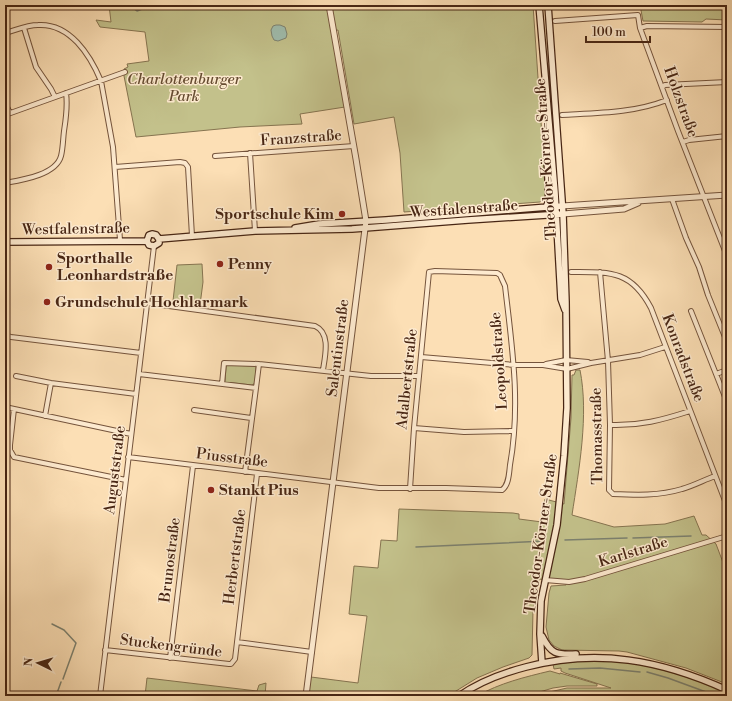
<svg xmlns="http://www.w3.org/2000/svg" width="732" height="701" font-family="'Libre Bodoni',serif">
<rect width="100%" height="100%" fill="#fcdfb5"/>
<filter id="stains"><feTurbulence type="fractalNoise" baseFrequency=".005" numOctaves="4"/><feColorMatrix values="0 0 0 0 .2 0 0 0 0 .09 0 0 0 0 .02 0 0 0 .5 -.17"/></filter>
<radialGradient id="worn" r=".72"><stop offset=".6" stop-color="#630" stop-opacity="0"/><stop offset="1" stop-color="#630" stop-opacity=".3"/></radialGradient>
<path fill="#c3c18b" stroke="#867450" d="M109,5H533L544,165L545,194L544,199L540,202L404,212L400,153L394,117L354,124L338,30L332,31L345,107L300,114L302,124L240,127L136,137L124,76V69L128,67L127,64L149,61L145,32L100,27L96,20L111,22Z
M640,5H727V20L706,19L702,22L643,21Z
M202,264L203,282L200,305L173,301L177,265Z
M227,365L256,366L255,383L252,385L225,382L226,367Z
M576,370H580C589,415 579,469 572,515L614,527L665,524L694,516L702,535H706L716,544L727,573V684L686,668L627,652L619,651L562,650L554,646L549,640L546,627L549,593L551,586L566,585V582L539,579L533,610L532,655L529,658L503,667L477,678L448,696H308L311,677L358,683L367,616L349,614L354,566L378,568L381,540L397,541L399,509L513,513L519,514V519L542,522L545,499L564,504L571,418L572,375H574Z
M593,660C641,661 684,674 727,693V696H532L567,688H611L565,673L561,671V668L554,669L553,664Z
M550,671L560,674V673L597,684V686H567L553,688L526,696H477C500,683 525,677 550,671Z
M147,678L257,691L259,685L266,683L265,696H145Z"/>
<path fill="#9fbdae" stroke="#7c8170" d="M276,25H280L285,27L287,34L286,38L278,41L274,40L272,36L271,30L273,26Z"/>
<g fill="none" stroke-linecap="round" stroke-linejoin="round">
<path stroke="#7c8170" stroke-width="1.5" d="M129,5L137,11L145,8L149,5
M633,538L691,536
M565,540L627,538
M416,547L545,541
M52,624L64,630L76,643L63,679
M569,669L600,668L640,672
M647,672L668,678L717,696
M56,696L61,682"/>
<defs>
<path id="minor" d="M555,21L638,15L640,28L678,131L727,256
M24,28L36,67L51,89L55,97
M640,28L647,26L727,27
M5,33C16,30 27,25 38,25C70,23 90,55 101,81L113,147L120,240
M662,87L665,85L727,82
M5,103L10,113
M5,115L125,72
M562,115C598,113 634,113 667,100
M683,142L689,140L727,136
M250,153L255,231
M215,156L354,146
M115,167L180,162L185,163L188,167L192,236
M5,183C22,180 56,175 61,156C63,148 63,139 64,131C66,118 68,106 66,93
M672,199L686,238L699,267L708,295L727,342
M571,272C610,272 631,270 651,308L727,506
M600,272L608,361L610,425L609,490L613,494C636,495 659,496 682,489C693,486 704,480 715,476
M147,303L315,326C331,333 325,356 323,370
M691,311L716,374
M5,335L11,337L141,353
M421,357L515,365H543L567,369L591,363L640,355L665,347
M546,364L566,360L588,362
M727,370L716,374L727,402
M139,374L256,388L259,364
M16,376L51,383L136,394
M222,384L224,363L259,364L371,376H419
M5,407L131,434
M14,409L10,445V450L14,457L126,480
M194,410L251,418
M45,416L51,383
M610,425C640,426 662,420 690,411
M414,428L464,432L514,431
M128,457L379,488H446L502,490C509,485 509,473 510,465C521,403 512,347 505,286L500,275L497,273L435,271L429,272L414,428L410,489
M245,472L256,388
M545,580L569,582L585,579L727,536
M237,642L257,474
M105,650L229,664H231L235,659L237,642L312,652
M170,658L193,466
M100,696L154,246"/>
<path id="tertiary" d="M562,206L727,195
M563,214L624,209L638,203
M306,696L366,221L356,159L329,5"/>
<path id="secondary" d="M539,5L555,192L561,299L565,310
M546,207L549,201L547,157V138
M295,228L319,224L386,220L560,206
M159,239L255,231L352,229L468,220L563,214
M147,241L149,235L152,234L156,235L159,239
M147,241L149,245L154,246L159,243V239
M5,242L147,241
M542,636C551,654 556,655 576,654
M542,663L540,634L541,601L557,525L564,456L567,408L566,302L563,214L548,5
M459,696C479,682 503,673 526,667C597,648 661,660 727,690"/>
</defs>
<use href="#minor" stroke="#75543c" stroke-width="6"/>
<use href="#tertiary" stroke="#75543c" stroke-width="7"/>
<use href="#secondary" stroke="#482614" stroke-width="8"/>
<use href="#minor" stroke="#fdeacf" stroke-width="4"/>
<use href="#tertiary" stroke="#fdeacf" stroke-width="5"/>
<use href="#secondary" stroke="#fdeacf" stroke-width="5.5"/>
</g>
<g fill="#8f2418" stroke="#fdeacf" stroke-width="1.5">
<circle cx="342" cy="214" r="4"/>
<circle cx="220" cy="264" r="4"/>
<circle cx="49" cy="267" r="4"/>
<circle cx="47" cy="302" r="4"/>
<circle cx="211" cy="490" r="4"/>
</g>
<g text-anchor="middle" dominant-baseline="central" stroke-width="3" stroke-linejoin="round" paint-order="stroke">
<g font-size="15" font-style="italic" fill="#674d32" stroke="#fdeacf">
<text x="184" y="79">Charlottenburger<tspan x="184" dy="17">Park</tspan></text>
</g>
<g font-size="15" fill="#482614" stroke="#fdeacf">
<text transform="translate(681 102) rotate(70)">Holzstraße</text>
<text transform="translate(301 138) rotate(-4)">Franzstraße</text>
<text transform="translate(546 159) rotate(-94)">Theodor-Körner-Straße</text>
<text transform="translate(464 209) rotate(-4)">Westfalenstraße</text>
<text transform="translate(76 229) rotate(-1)">Westfalenstraße</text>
<text transform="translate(338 348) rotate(-83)">Salentinstraße</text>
<text transform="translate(683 358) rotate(69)">Konradstraße</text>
<text transform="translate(499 361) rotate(-94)">Leopoldstraße</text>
<text transform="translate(407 379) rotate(-84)">Adalbertstraße</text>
<text transform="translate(597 436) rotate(-91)">Thomasstraße</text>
<text transform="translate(232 458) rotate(7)">Piusstraße</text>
<text transform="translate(115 470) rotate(-83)">Auguststraße</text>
<text transform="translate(541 534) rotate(-82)">Theodor-Körner-Straße</text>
<text transform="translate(633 552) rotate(-17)">Karlstraße</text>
<text transform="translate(235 557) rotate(-83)">Herbertstraße</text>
<text transform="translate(170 560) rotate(-83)">Brunostraße</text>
<text transform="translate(171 646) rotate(7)">Stuckengründe</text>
</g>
<g font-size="15" font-weight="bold" fill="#482614" stroke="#fdeacf" text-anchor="start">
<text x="334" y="214" text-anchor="end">Sportschule Kim</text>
<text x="57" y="258">Sporthalle<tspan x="57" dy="17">Leonhardstraße</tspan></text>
<text x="228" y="264">Penny</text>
<text x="55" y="302">Grundschule Hochlarmark</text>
<text x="219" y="490">Stankt Pius</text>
</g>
</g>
<rect width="732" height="701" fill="none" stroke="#fcdfb5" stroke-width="20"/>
<rect x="6" y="6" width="720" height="689" fill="none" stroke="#482614" stroke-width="2"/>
<rect x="10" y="10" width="712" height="681" fill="none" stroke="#482614"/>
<g transform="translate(38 663) rotate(275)" stroke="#fdeacf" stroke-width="3" paint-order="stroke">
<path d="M0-3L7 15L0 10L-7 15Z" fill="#482614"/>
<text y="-6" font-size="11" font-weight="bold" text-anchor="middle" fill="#482614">N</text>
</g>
<path d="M586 36v6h64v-6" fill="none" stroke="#482614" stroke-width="2"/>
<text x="592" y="36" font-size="12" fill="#482614" stroke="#fdeacf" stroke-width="3" paint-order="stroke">100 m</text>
<rect width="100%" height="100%" filter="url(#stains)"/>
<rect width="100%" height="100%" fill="url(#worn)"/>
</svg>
